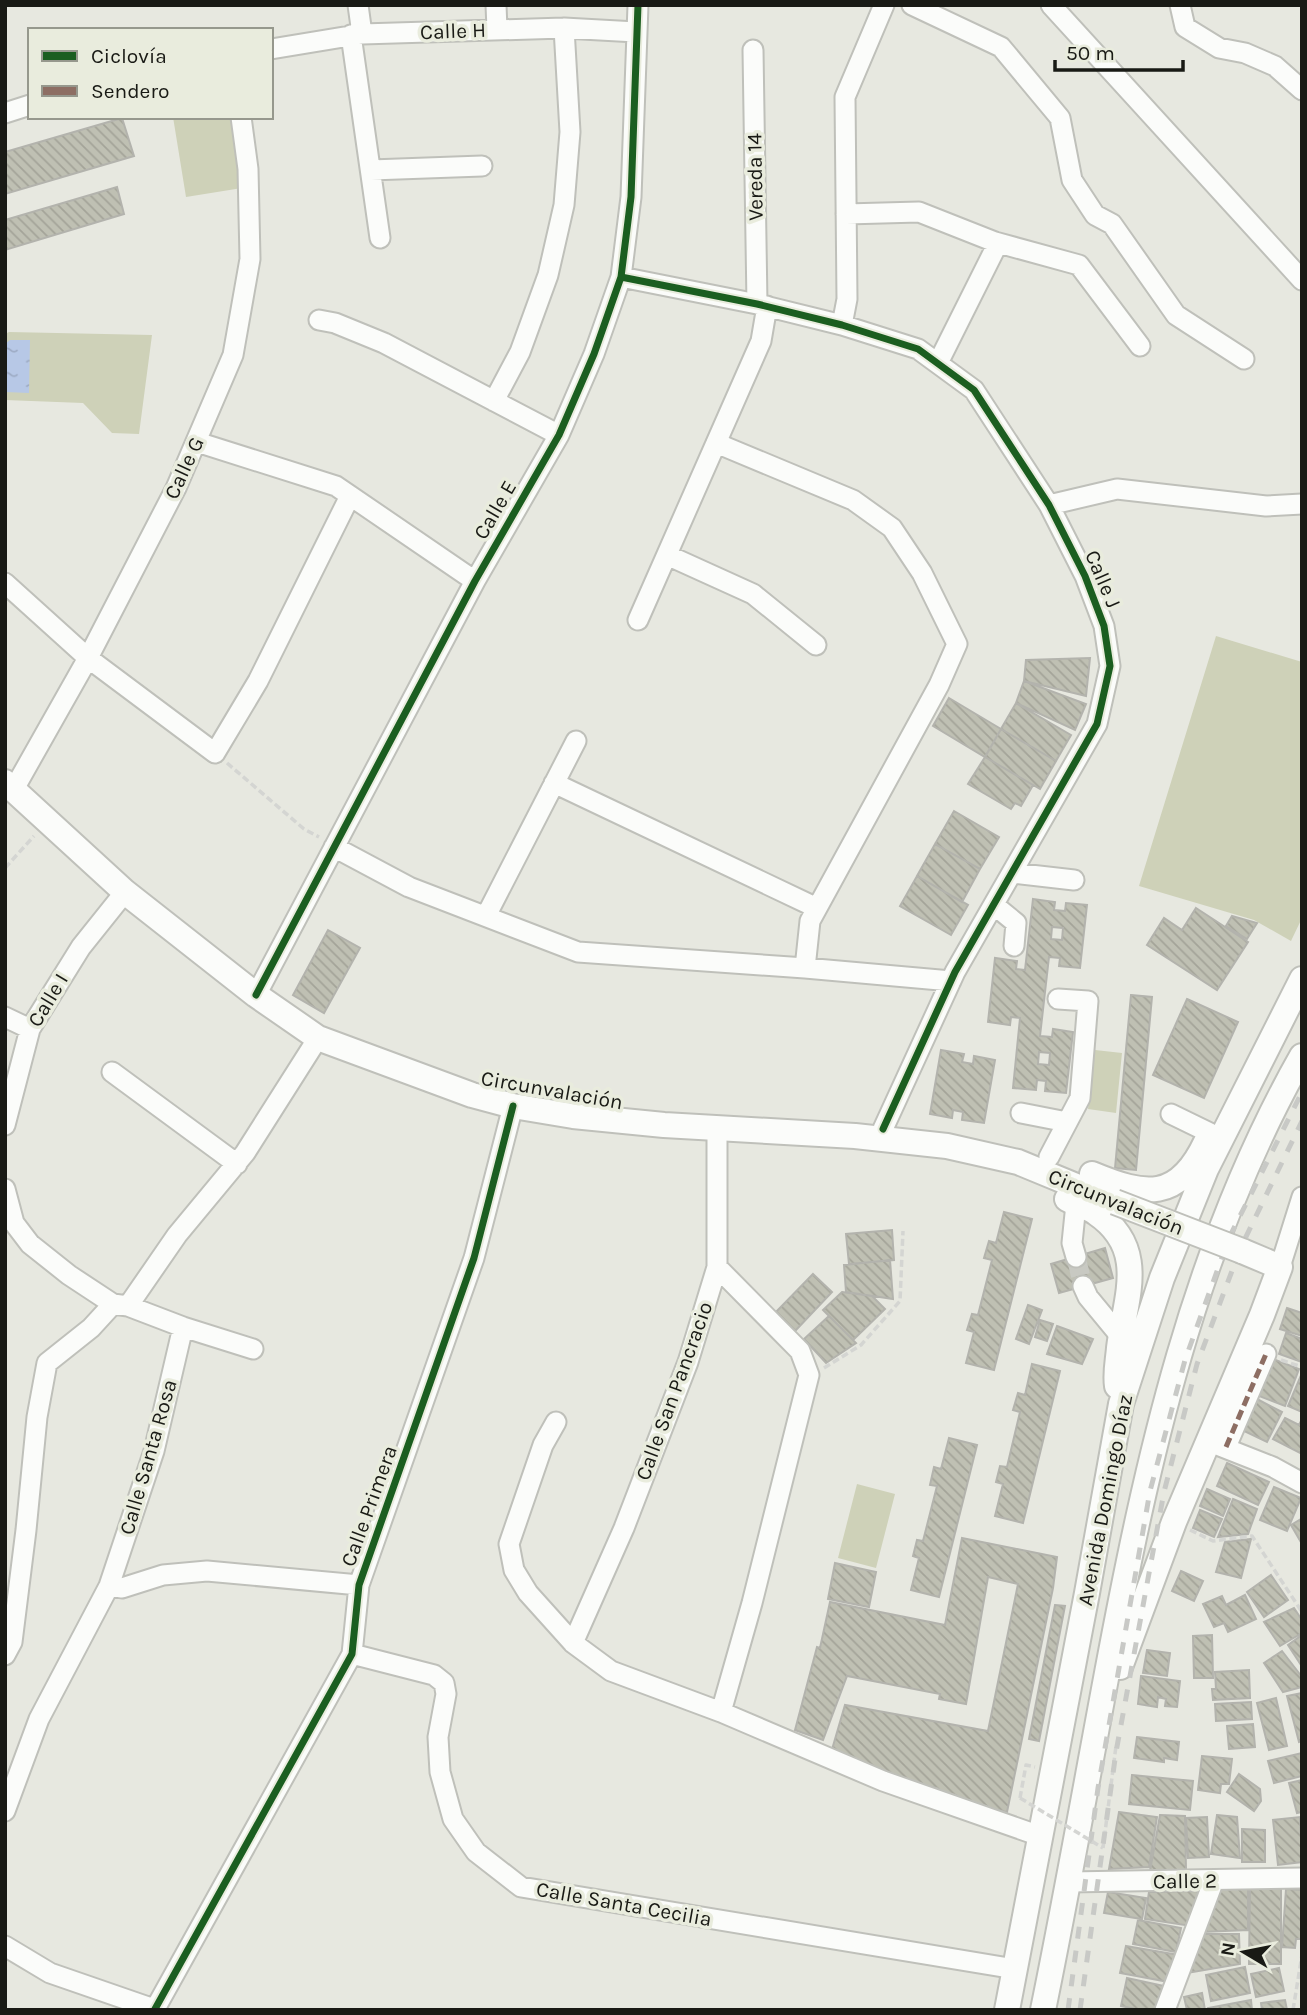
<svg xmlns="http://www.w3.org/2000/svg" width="1307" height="2015" font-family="Karla,sans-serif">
<defs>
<pattern id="water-ripples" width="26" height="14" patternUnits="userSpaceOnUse" patternTransform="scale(1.75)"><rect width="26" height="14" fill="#b7c8e6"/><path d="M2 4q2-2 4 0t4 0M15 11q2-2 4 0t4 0" fill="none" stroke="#9dabc4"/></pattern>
<pattern id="building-back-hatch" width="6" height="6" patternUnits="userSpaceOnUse" patternTransform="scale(1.75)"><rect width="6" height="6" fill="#bfc0b3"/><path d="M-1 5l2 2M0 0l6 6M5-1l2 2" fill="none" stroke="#a4a499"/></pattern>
</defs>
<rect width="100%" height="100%" fill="#e7e8e0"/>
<path fill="#ced1b8" d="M173,117H230L242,188L186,197Z
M9,332L152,335L139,434L112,433L83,403L5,400V334Z
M1216,636L1302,662V918L1291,941L1254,920L1139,886Z
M1095,1050L1122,1053L1116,1113L1088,1109Z
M857,1484L895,1494L876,1568L838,1558Z"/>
<path fill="url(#water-ripples)" d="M10,340H30L29,393L5,392V344Z"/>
<path fill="url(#building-back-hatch)" stroke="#b3b3ad" stroke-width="2" fill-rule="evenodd" d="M122,118L134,156L5,194V152Z
M117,187L124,214L5,250V220Z
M1090,658L1086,696L1024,681L1026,660Z
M1024,681L1086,704L1075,730L1016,703Z
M949,698L1001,729L985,757L933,726Z
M1016,703L1071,735L1056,761L1001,729Z
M1001,729L1056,761L1040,789L985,757Z
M985,757L1033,785L1021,806L1015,803L1011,809L968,784Z
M954,811L999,837L980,869L935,844Z
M935,844L980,869L962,902L917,876Z
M917,876L968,905L951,935L900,906Z
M1033,899L1055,902L1054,910L1065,911L1066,903L1087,905L1080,968L1059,966L1060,958L1049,957L1040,1036L1052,1037L1053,1029L1073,1032L1066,1093L1045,1091L1046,1081L1037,1080L1036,1090L1013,1088L1020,1018L1011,1017L1010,1025L988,1022L995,958L1017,961L1016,969L1025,970ZM1052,927L1063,928L1062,940L1051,939ZM1039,1052L1050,1053L1049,1065L1038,1064Z
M1196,908L1248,942L1217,990L1147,945L1164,918L1182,930Z
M1232,916L1257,923L1247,939L1226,926Z
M328,930L360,948L324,1013L293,995Z
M1131,995L1152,997L1136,1170L1115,1168Z
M1187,999L1238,1022L1204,1098L1153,1075Z
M941,1050L964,1054L962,1062L973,1064L974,1056L995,1060L984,1123L962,1120L963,1112L953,1110L952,1118L930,1114Z
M1004,1212L1032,1219L994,1370L966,1363L974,1332L967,1330L972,1314L978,1315L992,1260L984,1258L989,1241L996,1243Z
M892,1230L894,1260L849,1264L846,1234Z
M1105,1248L1113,1278L1059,1293L1051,1264Z
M890,1260L893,1299L846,1292L844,1265Z
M813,1274L832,1292L795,1331L775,1313Z
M842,1292L872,1296L885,1309L853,1340L823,1310Z
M1028,1305L1042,1310L1029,1344L1016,1339Z
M1287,1308L1302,1313V1336L1280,1329Z
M829,1316L856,1343L826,1363L804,1339Z
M1040,1320L1053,1324L1047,1341L1035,1337Z
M1057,1326L1093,1339L1082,1364L1047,1354Z
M1286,1333L1302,1339V1362L1279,1354Z
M1268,1357L1299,1369L1285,1406L1254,1394Z
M1032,1364L1060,1371L1023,1523L995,1516L1003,1484L996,1482L1000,1466L1007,1467L1020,1412L1013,1410L1018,1393L1025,1395Z
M1302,1373V1412L1288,1406Z
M1255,1398L1282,1412L1267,1442L1240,1429Z
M1285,1418L1299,1425L1302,1419V1449L1300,1453L1273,1439Z
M949,1438L977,1445L939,1597L911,1590L919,1558L913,1556L917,1540L923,1541L937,1486L930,1485L934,1467L941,1469Z
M1227,1463L1269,1482L1258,1505L1217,1486Z
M1274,1487L1301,1498L1287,1531L1260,1520Z
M1207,1489L1230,1499L1223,1516L1200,1506Z
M1233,1499L1257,1509L1248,1534L1218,1537Z
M1200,1510L1222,1519L1214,1537L1193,1528Z
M1301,1519L1302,1520V1544L1291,1525Z
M962,1538L1057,1557L1053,1588L1007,1812L972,1805L973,1802L955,1799L956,1795L937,1792V1788L899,1780L900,1776L873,1771L831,1753L845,1705L988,1731L1018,1584L988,1577L966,1704L939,1699L940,1694L847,1676L823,1740L795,1730L817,1647L820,1648L830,1602L945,1625Z
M1251,1539L1241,1578L1216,1572L1225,1542Z
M835,1563L876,1572L869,1607L828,1599Z
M1181,1571L1203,1581L1194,1601L1172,1591Z
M1271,1575L1288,1600L1264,1617L1247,1592Z
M1245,1595L1256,1619L1228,1632L1224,1623L1214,1627L1203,1604L1222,1596L1226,1605Z
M1055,1605L1065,1606L1039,1741L1029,1739Z
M1294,1608L1302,1620V1633L1280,1646L1264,1622Z
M1212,1635L1213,1678H1194L1193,1636Z
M1302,1635V1665H1301L1288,1645Z
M1147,1650L1170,1653L1167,1676L1143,1673Z
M1282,1651L1302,1677V1687L1283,1692L1264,1663Z
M1249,1670L1250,1698L1213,1700L1212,1689H1216L1215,1672Z
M1141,1676L1180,1681L1177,1707L1165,1706L1166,1699L1158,1697L1157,1707L1138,1704Z
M1302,1693V1741L1299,1742L1287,1696Z
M1276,1698L1287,1746L1269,1750L1257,1703Z
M1251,1702L1252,1719L1216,1721L1215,1704Z
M1253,1724L1255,1747L1229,1749L1227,1726Z
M1137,1737L1179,1742L1177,1760L1164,1758V1762L1134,1758Z
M1302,1753V1776L1274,1783L1268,1761Z
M1202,1756L1232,1759L1229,1784H1221L1220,1793L1198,1790Z
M1239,1774L1260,1789L1261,1801L1254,1811L1227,1792Z
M1132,1775L1193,1781L1190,1810L1129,1804Z
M1302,1780V1812L1297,1813L1289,1783Z
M1119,1812L1157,1817L1149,1867L1109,1869Z
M1160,1815L1185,1816L1186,1870L1150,1871Z
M1217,1815L1237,1817L1240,1858L1211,1854Z
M1207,1817L1209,1857L1188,1858L1186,1818Z
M1300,1817L1302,1862L1278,1865L1273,1820Z
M1242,1829L1265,1830V1862H1242Z
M1218,1888L1248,1889V1930L1202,1932Z
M1250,1888L1281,1889V1964H1249Z
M1286,1889L1302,1890V1939H1296L1295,1948L1282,1947Z
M1196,1891L1200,1893L1191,1926L1145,1919L1149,1892Z
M1108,1892L1146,1898L1142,1919L1104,1913Z
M1138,1920L1181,1928L1176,1952L1133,1944Z
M1201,1934H1239L1240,1964L1187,1973Z
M1126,1946L1179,1955L1169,1982L1120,1973Z
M1245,1967L1250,1993L1211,2001L1206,1975Z
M1279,1968L1284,1991L1256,1997L1251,1974Z
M1127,1978L1164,1986L1159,2010H1140L1121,2006Z
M1202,1993L1205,2010H1187L1184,1997Z
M1251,2000L1252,2010H1208V2008Z
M1285,2000L1287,2010H1262L1261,2003Z"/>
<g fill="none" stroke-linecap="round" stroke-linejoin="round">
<path stroke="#c8c9c2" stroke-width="19" stroke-dasharray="19 10" stroke-linecap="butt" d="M1076,1257L1083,1286"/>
<defs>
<path id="minor" d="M358,5L362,34
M496,5L497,29
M912,5L1001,47L1060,118L1072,180L1095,215L1112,224L1176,315L1244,359
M1051,5L1302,280
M1180,5L1185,27L1219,48L1245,53L1275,66L1302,90
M351,35L380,238
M271,49L362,34L564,28L636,32
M753,50L757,304
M5,113L30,105
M371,170L482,166
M846,214L919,212L995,242L1079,265L1140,346
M621,277L757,304L842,325L918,349L974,390L1049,505L1085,576L1104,626L1110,666L1097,724L955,972L883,1129
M319,320L335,323L384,343L559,435
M842,325L847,299L845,97L884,5
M938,363L998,243
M494,401L520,352L548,275L564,205L570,132L564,28
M197,442L336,486L475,581
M716,443L853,500L892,528L922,573L957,644L939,685L810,921L805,968
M1049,505L1117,489L1266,506L1302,504
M667,555L753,594L816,645
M5,583L88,658L215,753L258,681L350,496
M638,620L761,341L767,306
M554,783L817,908
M14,789L88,658L176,488L233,355L250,259L248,169L241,117
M334,847L409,887L578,952L805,968L951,981
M1013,873L1074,880
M994,905L1016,923L1014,946
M486,916L576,741
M256,995L475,581L559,435L594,354L621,277L631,197L638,5
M5,1017L30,1029
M112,1072L237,1164
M1021,1113L1067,1122
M1171,1114L1210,1133
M5,1125L30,1029L81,947L125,892
M1049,1157L1080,1098L1088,1001L1058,999
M5,1189L14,1223L30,1244L69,1275L113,1304L128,1306L183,1327L253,1349
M1076,1257L1072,1243L1076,1204
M717,1267L800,1351L809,1375L752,1603L721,1712
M1280,1267L1302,1197
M1083,1286L1088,1297L1121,1337
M128,1306L177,1235L245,1153L318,1038
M556,1422L543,1445L509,1544L514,1570L528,1593L573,1643L611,1671L721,1712L883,1781L1040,1836
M1207,1441L1273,1467L1302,1483
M1226,1447L1266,1354
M109,1586L122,1588L163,1575L207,1571L359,1585
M573,1643L624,1528L688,1362L717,1267V1127
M352,1654L434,1675L444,1683L446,1694L438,1737L440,1772L453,1819L476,1852L521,1887L1015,1969
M5,1655L12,1642L26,1530L37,1417L47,1363L91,1328L113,1304
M5,1811L39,1719L109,1586L154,1451L183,1327
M1069,1882L1302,1878
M5,1946L50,1973L157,2010
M155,2009L352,1654L359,1585L474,1258L513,1106
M1165,2010L1214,1880"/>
<path id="major" d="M5,782L125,892L256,995L318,1038L472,1095L513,1106L573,1116L664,1125L855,1136L947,1146L1018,1162L1115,1202
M1092,1174C1145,1196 1178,1202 1206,1142
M1067,1199C1076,1204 1088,1207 1096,1213C1149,1249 1125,1298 1119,1348C1118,1361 1115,1373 1117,1386
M1120,1667L1174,1522L1262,1315L1280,1267L1242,1251
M1007,2010L1087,1593L1121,1404L1162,1278L1206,1169L1302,979
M1043,2010C1066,1898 1086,1785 1107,1673C1147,1460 1194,1246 1302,1056"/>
</defs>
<use href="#minor" stroke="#bfc0ba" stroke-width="23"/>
<use href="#major" stroke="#bfc0ba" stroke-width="28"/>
<path stroke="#d4d5d2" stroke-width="3.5" stroke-dasharray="7 3.5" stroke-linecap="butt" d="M227,763L304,829L319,837
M5,868L34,836
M1281,1360L1302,1367
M824,1368L861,1345L900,1301L903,1231
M1190,1530L1213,1541L1252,1536L1302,1612
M1020,1798L1026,1765L1035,1767
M1103,1848L1116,1746
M1293,2010L1302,1955"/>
<use href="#minor" stroke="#fbfcfa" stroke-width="19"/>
<use href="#major" stroke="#fbfcfa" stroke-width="24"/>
<path stroke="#c8c9c6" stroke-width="5" stroke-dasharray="12 12" stroke-linecap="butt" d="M1068,2010L1098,1788L1150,1491L1185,1360L1229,1238L1302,1092
M1080,2010L1116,1752L1164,1492L1197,1364L1241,1247L1302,1121"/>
<defs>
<path id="major-bridge" d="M1115,1202L1242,1251"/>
</defs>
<use href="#major-bridge" stroke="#bfc0ba" stroke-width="28" stroke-linecap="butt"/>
<path stroke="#d4d5d2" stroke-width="3.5" stroke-dasharray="7 3.5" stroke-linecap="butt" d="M1020,1798L1103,1848"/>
<use href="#major-bridge" stroke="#fbfcfa" stroke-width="24"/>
<path stroke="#8d6e63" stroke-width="5" stroke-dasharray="10 5" stroke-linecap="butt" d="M1226,1447L1266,1354"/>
<defs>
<path id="cycleway" d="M621,277L757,304L842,325L918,349L974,390L1049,505L1085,576L1104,626L1110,666L1097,724L955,972L883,1129
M256,995L475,581L559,435L594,354L621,277L631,197L638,5
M155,2009L352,1654L359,1585L474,1258L513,1106"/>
</defs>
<use href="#cycleway" stroke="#e9ecdd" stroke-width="11"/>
<use href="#cycleway" stroke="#1b5e20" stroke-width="7"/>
</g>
<g text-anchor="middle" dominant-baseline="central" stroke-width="7" stroke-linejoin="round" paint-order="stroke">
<g font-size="21" fill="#191a15" stroke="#e9ecdd">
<text transform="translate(453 31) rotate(-2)">Calle H</text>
<text transform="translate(755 177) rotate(-91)">Vereda 14</text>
<text transform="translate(184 468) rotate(-65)">Calle G</text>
<text transform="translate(495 510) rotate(-60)">Calle E</text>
<text transform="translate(1103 579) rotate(67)">Calle J</text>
<text transform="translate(48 1000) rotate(-59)">Calle I</text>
<text transform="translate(552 1090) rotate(10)">Circunvalación</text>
<text transform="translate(1116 1202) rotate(22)">Circunvalación</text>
<text transform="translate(674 1391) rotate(-70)">Calle San Pancracio</text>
<text transform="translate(148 1457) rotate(-74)">Calle Santa Rosa</text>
<text transform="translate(1105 1500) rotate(-79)">Avenida Domingo Díaz</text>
<text transform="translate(369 1506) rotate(-70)">Calle Primera</text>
<text transform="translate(1185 1881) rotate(-1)">Calle 2</text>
<text transform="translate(624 1904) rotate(10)">Calle Santa Cecilia</text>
</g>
</g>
<rect width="1307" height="2015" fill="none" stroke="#191a15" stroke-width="14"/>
<rect x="28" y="28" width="245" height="91" fill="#e9ecdd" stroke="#96988d" stroke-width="2"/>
<rect x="42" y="51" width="35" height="10" fill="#1b5e20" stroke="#96988d" stroke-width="2"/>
<text x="91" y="63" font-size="21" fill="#191a15">Ciclovía</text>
<rect x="42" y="86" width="35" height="10" fill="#8d6e63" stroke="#96988d" stroke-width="2"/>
<text x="91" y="98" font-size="21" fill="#191a15">Sendero</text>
<g transform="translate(1244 1952) rotate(280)" stroke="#e9ecdd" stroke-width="5" paint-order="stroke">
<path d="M0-5L12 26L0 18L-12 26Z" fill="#191a15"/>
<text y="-10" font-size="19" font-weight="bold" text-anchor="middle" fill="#191a15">N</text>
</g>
<path d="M1055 60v10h128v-10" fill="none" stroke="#191a15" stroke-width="3.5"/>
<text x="1066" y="60" font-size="21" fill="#191a15" stroke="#e9ecdd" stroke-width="5" paint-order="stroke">50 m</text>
</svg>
